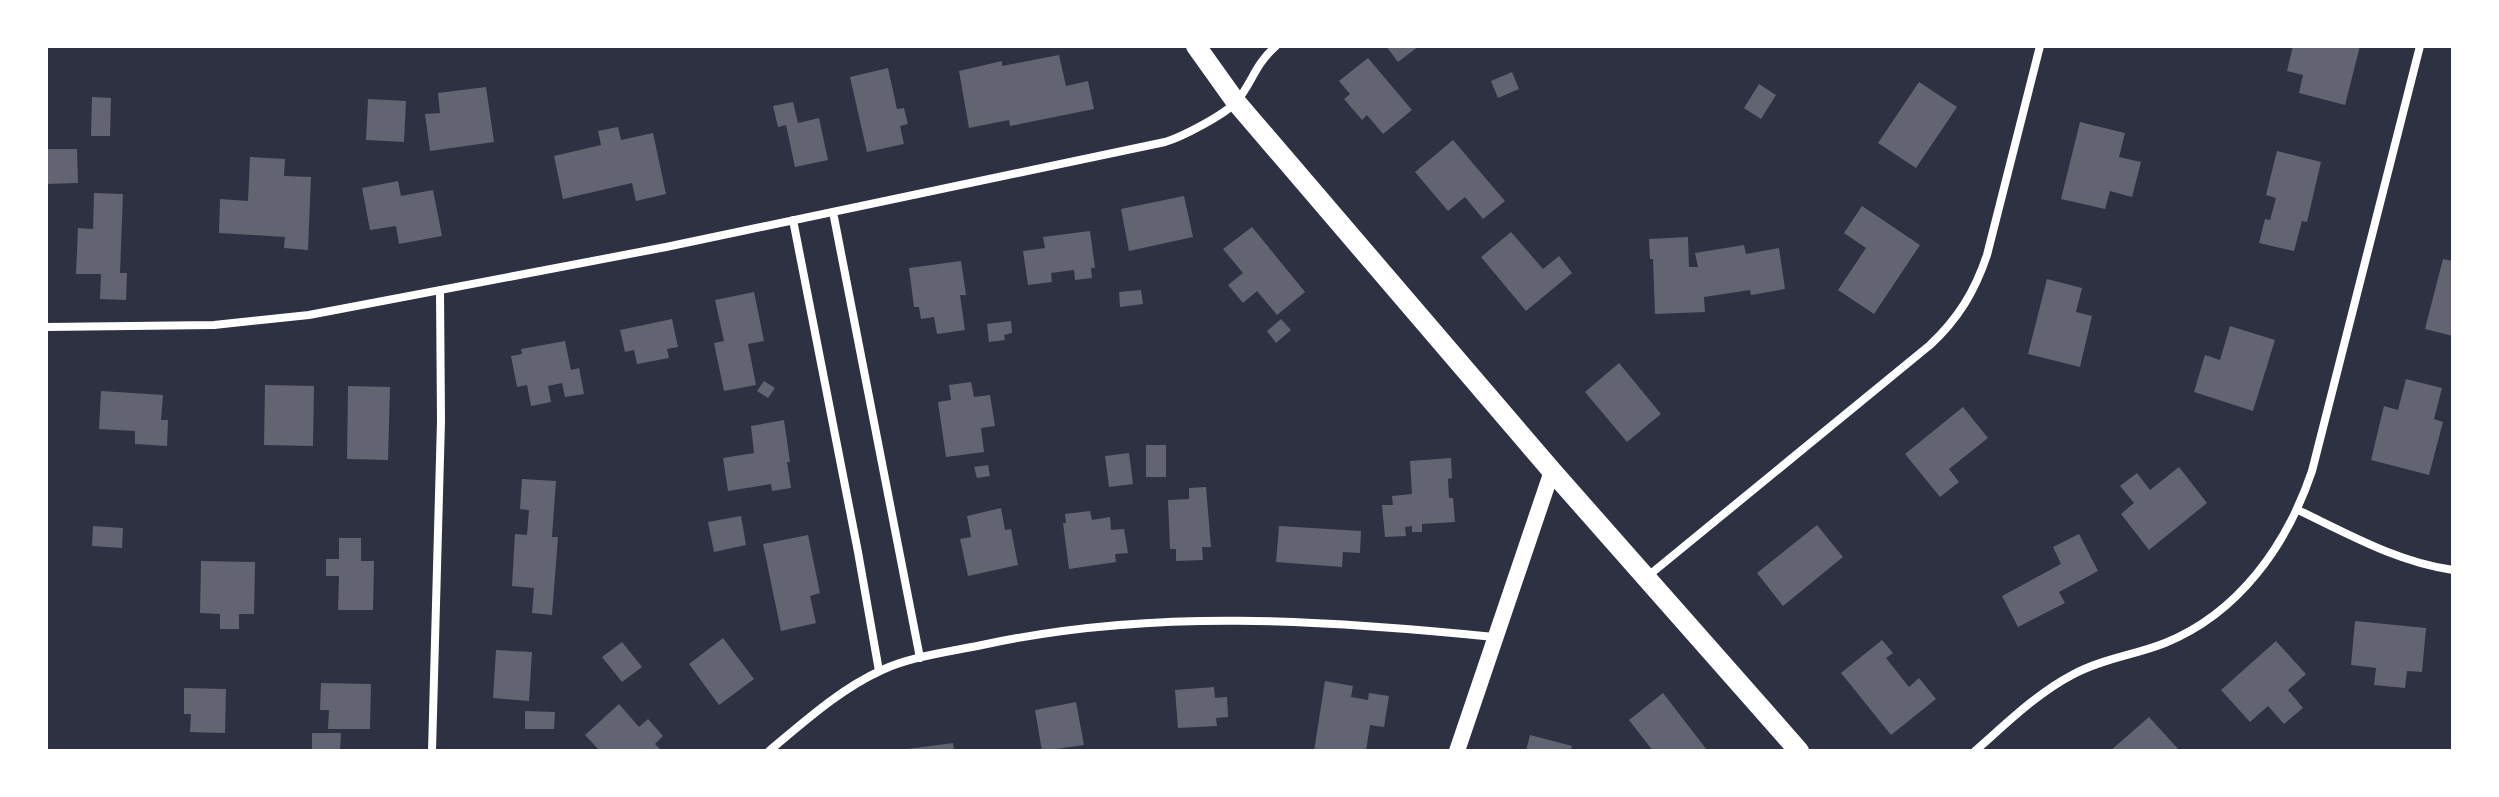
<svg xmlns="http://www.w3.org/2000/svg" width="2499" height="797" font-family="'Source Serif 4',serif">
<rect width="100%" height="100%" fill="#2d3142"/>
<path fill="#626471" d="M1386,46H1419L1398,62Z
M2293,46H2360L2345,105L2299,93L2303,75L2287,71Z
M1059,55L1066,86L1088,81L1094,109L1010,126L1009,120L969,128L959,71L1002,61V66Z
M1368,58L1412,110L1383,134L1367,115L1362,120L1344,99L1350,94L1339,81Z
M888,68L897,109L904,108L908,124L900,126L904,144L867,152L850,77Z
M1512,72L1519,89L1498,98L1491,81Z
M1919,82L1957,107L1916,168L1878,143Z
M1759,84L1776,95L1761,119L1744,108Z
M486,87L494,142L430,151L425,114L440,113L438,93Z
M92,97L111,98L110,136H91Z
M368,99L406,101L404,142L366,140Z
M793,102L798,123L819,118L828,160L795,167L786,125L778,127L773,106Z
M2080,122L2125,133L2119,157L2141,162L2132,197L2110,191L2105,209L2061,199Z
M618,127L621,140L653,133L666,194L636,201L632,183L563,199L554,156L601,145L598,131Z
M1453,140L1505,201L1483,219L1465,197L1448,211L1415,172Z
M47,149H77L78,183L47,184Z
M2277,151L2321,162L2307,222L2302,221L2294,251L2259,243L2265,219L2270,220L2276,198L2266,195Z
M250,157L285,159L284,176L311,177L308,250L284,248L285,237L219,233L220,199L248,201Z
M398,181L401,196L433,190L442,236L399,244L396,226L370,230L362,188Z
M94,193L123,194L120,273H127L126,300L100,299L101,274H76L78,228L93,229Z
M1184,196L1193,237L1129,251L1121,209Z
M1862,206L1920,245L1874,314L1838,290L1866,248L1844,233Z
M1252,227L1305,292L1277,315L1257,291L1243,303L1228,285L1243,273L1223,249Z
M1090,231L1095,268H1091L1092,278L1075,280L1074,270L1051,273L1052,282L1028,285L1023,251L1045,248L1043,237Z
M1511,232L1543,269L1559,256L1572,273L1526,311L1481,257Z
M1688,237L1689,267H1698L1695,253L1744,245L1746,254L1779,248L1785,289L1751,295L1750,290L1704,297L1705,312L1655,314L1653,259H1650L1649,239Z
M2443,259L2453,261V336L2425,329Z
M961,261L966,295H960L965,330L937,334L934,317L921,319L919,307H914L909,268Z
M2047,279L2082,288L2076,312L2092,316L2080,367L2028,354Z
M1141,290L1143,304L1120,307L1119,292Z
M754,292L764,341L748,344L756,385L724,391L714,343L724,341L715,300Z
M672,319L678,347L667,349L669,358L637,364L634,350L625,352L620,330Z
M1281,319L1291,330L1276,343L1267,331Z
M1011,321L1012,333L1004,335L1005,340L989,342L987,324Z
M2230,326L2275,340L2253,411L2194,392L2205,355L2220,360Z
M565,341L571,370L579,368L584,394L565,397L562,383L548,386L551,402L531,406L527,385L517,387L511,356L522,354L521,349Z
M1619,363L1661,414L1627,442L1585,392Z
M2406,379L2442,388L2434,419L2443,422L2429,475L2371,460L2384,406L2398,410Z
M764,381L775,388L768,398L757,391Z
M971,382L974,397L990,395L995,426L981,428L984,452L946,457L938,402L951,400L949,385Z
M265,385L314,386L313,446L264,445Z
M348,386L390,387L388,460L347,459Z
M101,391L163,395L161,420H168L167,446L135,444V431L99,429Z
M1963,407L1988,438L1949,469L1959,482L1940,497L1905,454Z
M784,420L790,462H787L791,488L772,491L771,484L728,491L723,458L754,453L751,426Z
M1146,445H1166V477H1146Z
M1129,453L1133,484L1109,487L1105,456Z
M1451,458L1452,478L1448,479L1449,498H1453L1455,522L1422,524V532H1412V526L1405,527L1406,536L1385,537L1382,505H1393L1392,496L1412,494L1410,461Z
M988,465L990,476L977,478L974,467Z
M2179,467L2207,503L2149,550L2121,514L2134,503L2120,486L2137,473L2150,490Z
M522,479L556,481L552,537H558L552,615L532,613L534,588L512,586L515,534L527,535L529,510L520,509Z
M1206,487L1211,547H1202L1203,560L1176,561V549H1170L1168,500L1189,499V488Z
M1001,508L1005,530L1011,529L1018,565L968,576L960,539L971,537L967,516Z
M1090,511L1092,520L1110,517L1111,530L1124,529L1128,553L1115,554L1116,562L1069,569L1063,523H1066L1065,514Z
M741,516L746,545L714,552L708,522Z
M1817,525L1843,557L1783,606L1757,573Z
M93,526L123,528L122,548L92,546Z
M1279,526L1361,531L1360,553L1343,552L1342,567L1276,562Z
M2079,534L2098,571L2059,592L2065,603L2018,627L2002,596L2061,564L2053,547Z
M808,535L820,593L810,596L816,623L781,631L763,544Z
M339,538H361V561H374L373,610H338L339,576H326V559H339Z
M201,561L255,562L254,614H239V629H220V614L200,613Z
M2355,621L2426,628L2422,672L2407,671L2405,688L2374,685L2376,668L2351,665Z
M723,638L754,679L719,705L689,664Z
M1882,640L1893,653L1886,658L1909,687L1919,678L1936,699L1891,735L1841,673Z
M2276,641L2306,674L2288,690L2303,708L2284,724L2268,706L2250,722L2221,690Z
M622,642L642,667L622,682L602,657Z
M496,650L532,652L529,701L493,698Z
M1325,681L1353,686L1351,697L1368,700L1369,693L1389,696L1384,727L1370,725L1366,751H1314Z
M321,683L371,684L370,729H328L329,710H320Z
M1214,687L1215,698L1227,697L1228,717L1216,718L1217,726L1178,728L1175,690Z
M184,688L226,689L225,733L190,732L191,714H184Z
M1663,693L1707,750L1705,751H1653L1629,720Z
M1076,702L1084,745L1042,751L1035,710Z
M619,704L639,727L648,719L663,736L655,744L662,751H600L585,735Z
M525,711L555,712L554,729H525Z
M2149,717L2180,751H2110Z
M312,733H341L340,751H312Z
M1530,735L1572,746L1570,751H1526Z
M953,743L954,751H907V749Z"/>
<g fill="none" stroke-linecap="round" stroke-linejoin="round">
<path stroke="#fff" stroke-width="8" d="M833,212L920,658
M793,220L858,552L879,671
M46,327L214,325L309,315L666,247L1165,142C1182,137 1224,115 1236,102C1252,84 1254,65 1276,46
M2298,510C2348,534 2397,562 2453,570
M1648,576L1930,345C1958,319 1975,291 1987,255L2040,46
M432,751L441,421L440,291
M769,751C804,722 840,689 882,670C913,656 949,652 982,645C1152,608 1323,620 1494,637
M1975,751C2006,724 2036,694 2072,675C2101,659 2135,655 2165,643C2239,613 2287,545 2312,471L2420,46"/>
<path stroke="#fff" stroke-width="16" d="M1457,751L1552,471"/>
<path stroke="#fff" stroke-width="20" d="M1196,46L1236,102L1552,471L1799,751"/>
</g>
<rect width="2499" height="797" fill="none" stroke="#ffffff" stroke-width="96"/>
</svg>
